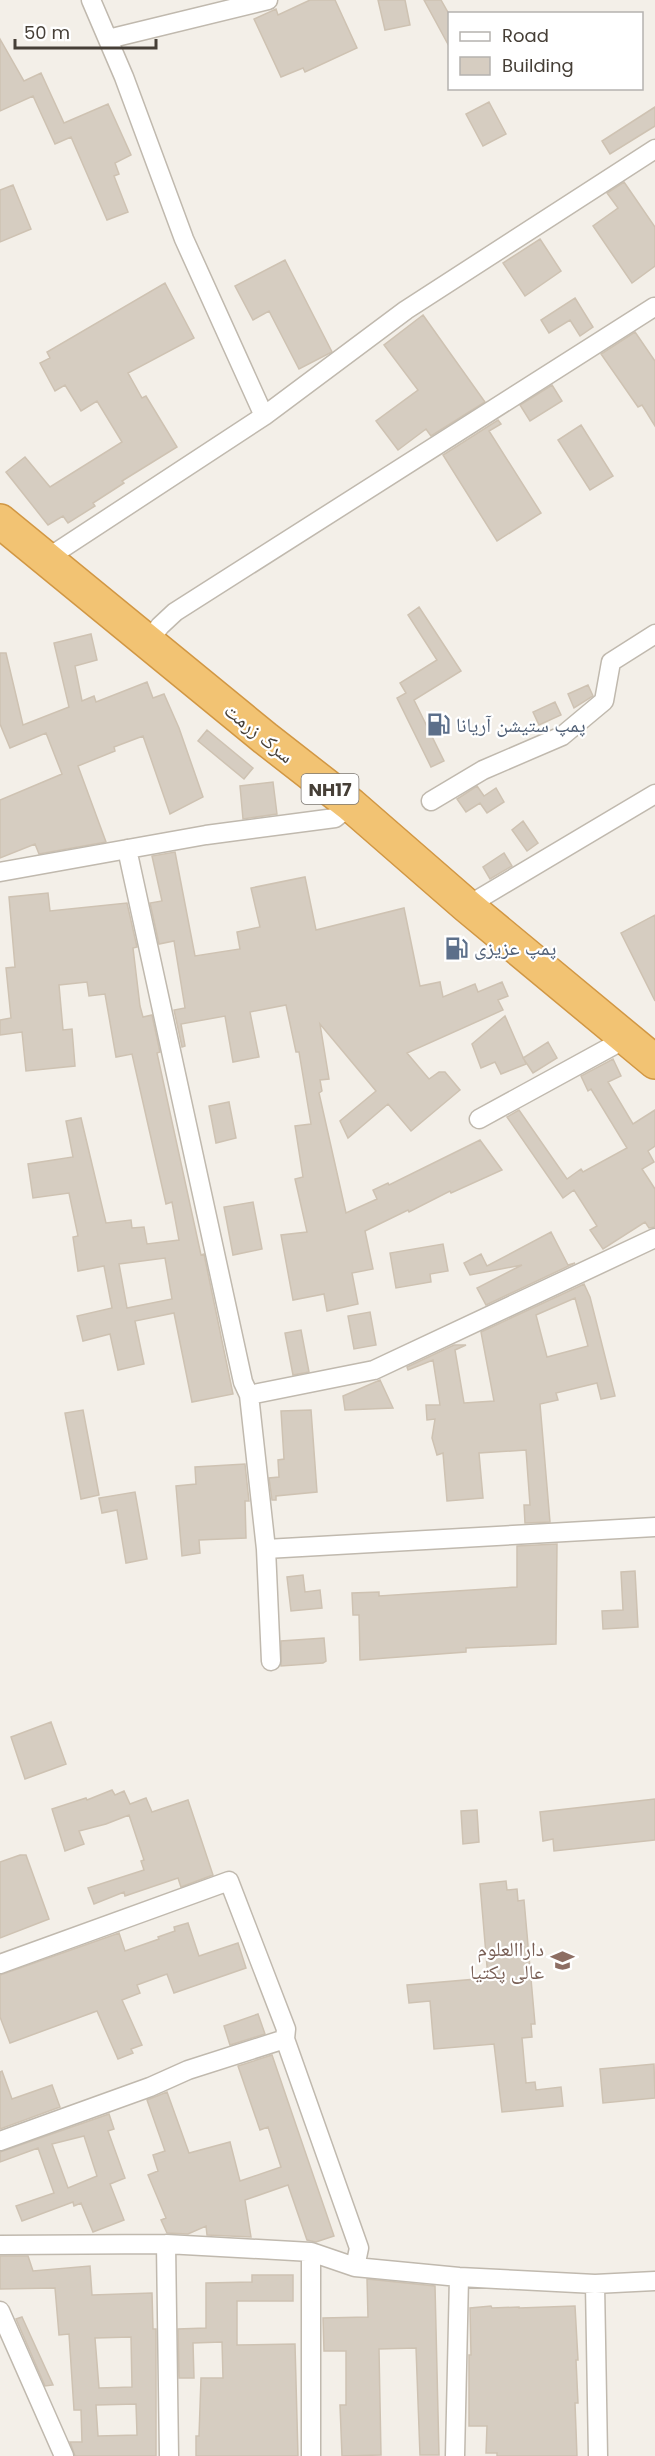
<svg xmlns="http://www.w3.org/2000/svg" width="655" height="2456" font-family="Poppins,'Noto Naskh Arabic',sans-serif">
<rect width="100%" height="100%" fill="#f3efe8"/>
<path fill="#d6cdc1" stroke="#cec2b2" stroke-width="1.5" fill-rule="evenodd" d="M310,0H335L357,48L305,72L303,68L281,77L254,19L276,9L278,15Z
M378,0H405L410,25L385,30Z
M424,0H441L450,16V48Z
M0,39L24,81L41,73L64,123L108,104L131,155L115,163L119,174L114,176L128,212L107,220L71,137L55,144L33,96L0,111Z
M489,102L506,134L483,146L466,114Z
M655,107V126L610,154L602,141Z
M624,182L655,227V266L632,283L593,226L618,208L607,193Z
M13,185L31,229L0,242V190Z
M540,239L561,271L525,296L503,263Z
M285,260L332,352L299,369L269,311L253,320L235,286Z
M165,283L194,338L128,373L142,398L146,396L177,447L122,481L124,483L93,503L95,506L68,523L63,516L48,525L6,472L25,457L50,487L122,442L97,401L81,411L65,385L55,391L40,363L50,358L47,352Z
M575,298L593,327L580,336L570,320L549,333L541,320Z
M423,315L485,402L431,436L426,429L398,450L376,421L418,390L384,345Z
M635,332L655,361V426L642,405L638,407L601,354Z
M552,385L562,401L530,421L520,405Z
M498,420L501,424L489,431L541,513L497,541L443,455Z
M581,425L613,476L590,490L558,440Z
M419,607L461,671L414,700L444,761L431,767L397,698L406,693L400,683L437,660L408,615Z
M91,634L97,660L75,666L82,701L94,696L96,702L147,682L153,698L164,694L179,728L203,797L170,814L143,736L114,747L115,751L78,766L106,842L39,854L35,844L0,858V800L62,774L46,733L10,748L0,724V653H6L23,725L69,707L54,643Z
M588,685L593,696L574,708L568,694Z
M555,702L561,715L539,725L533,712Z
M207,730L253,768L244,779L198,741Z
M273,782L277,814L243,819L240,786Z
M477,786L484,796L496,788L504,802L487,813L480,803L466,812L457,799Z
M523,821L538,843L527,851L512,830Z
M175,852L195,956L240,949L237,932L260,927L251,888L305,877L316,930L404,908L420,986L440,982L443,997L475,984L478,992L502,982L508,996L498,1000L503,1010L407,1053L429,1079L439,1072H445L460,1090L411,1131L388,1104L348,1138L340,1121L376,1091L320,1024L329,1079L320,1080L322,1091L319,1093L346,1213L377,1199L373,1190L388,1183L389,1185L480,1140L502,1170L451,1193L450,1191L409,1212L408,1210L365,1231L373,1269L352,1273L358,1304L327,1311L324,1294L293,1300L281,1235L307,1232L295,1179L303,1177L295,1126L311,1124L299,1052H296L286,1005L250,1012L259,1057L233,1062L225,1016L181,1024L185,1046L182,1047L174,1010L185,1008L174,941L159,944L150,903L162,901L152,856Z
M504,853L512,866L490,879L483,867Z
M48,893L50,911L127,903L137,947L133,948L140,1006L143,1017L152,1015L160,1052L157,1053L201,1255L204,1254L233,1394L192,1402L174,1313L135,1321L144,1364L118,1370L110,1334L83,1341L77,1316L112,1308L104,1266L78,1271L73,1237L78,1236L69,1193L33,1198L28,1164L73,1157L66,1121L81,1118L106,1223L131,1220L132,1228L144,1227L147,1244L179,1240L172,1202L166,1204L132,1054L116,1057L105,994L89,996L87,982L59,985L63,1030L72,1029L75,1066L26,1071L22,1032L0,1035V1020L11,1018L6,968L15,967L9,897ZM165,1258L172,1299L127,1308L119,1264Z
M655,915V1001L621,933Z
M505,1016L526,1064L501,1074L495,1062L481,1068L472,1044Z
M548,1042L557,1058L533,1073L523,1058Z
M613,1059L621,1076L608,1082L633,1124L655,1110V1146L648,1151L654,1162L642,1169L655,1189V1227L649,1228L645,1222L603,1249L590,1230L597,1226L574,1190L563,1198L507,1117L519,1110L567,1179L581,1169L583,1172L627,1148L591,1089L588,1091L581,1076Z
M229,1102L236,1138L216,1143L209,1106Z
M253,1202L262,1249L233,1255L224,1207Z
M551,1232L568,1265L575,1263L486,1305L477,1288L522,1265L470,1275L464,1263L481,1254L487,1266Z
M443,1244L448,1271L430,1274L431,1282L396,1288L390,1253Z
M584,1284L590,1297L615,1396L601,1399L597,1383L556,1393L558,1400L540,1404L550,1522L525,1523L524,1505H530L526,1450L479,1453L483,1498L447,1501L443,1453L437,1455L432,1438L435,1419L427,1420L426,1405H440L433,1360L408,1370L407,1367L454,1345H466L455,1350L464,1403L494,1401L481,1332ZM575,1298L588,1346L547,1357L536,1315Z
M370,1312L376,1345L354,1349L348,1316Z
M301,1330L309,1372L293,1375L285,1333Z
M380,1380L393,1408L345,1410L343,1396Z
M83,1410L99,1495L81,1499L65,1413Z
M311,1410L317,1492L276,1496V1500H272L269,1478L279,1477L278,1460L284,1459L281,1411Z
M245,1464L249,1501H245L246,1538L199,1540L200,1553L182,1556L176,1486L196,1484L195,1467Z
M135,1492L147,1559L126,1563L117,1510L102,1513L99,1498Z
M557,1544L556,1644L466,1648V1652L360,1660L359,1615H353L352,1593L379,1592V1596L517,1587V1546Z
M635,1571L638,1627L603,1629L602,1611L623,1610L621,1572Z
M303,1575L305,1592L320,1590L322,1608L291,1611L287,1577Z
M324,1638L326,1661L323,1663L281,1666V1641Z
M51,1722L66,1764L25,1779L11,1737Z
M112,1790L115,1795L124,1791L130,1804L146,1798L152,1812L188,1800L213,1875L181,1887L178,1878L125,1896L124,1892L94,1904L88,1888L144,1870L141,1861L144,1860L129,1815L106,1824L79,1831L84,1844L65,1851L52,1809L86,1798L87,1800Z
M655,1799V1840L554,1851L553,1839L543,1841L540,1812Z
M477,1810L479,1842L463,1844L461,1811Z
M20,1855H26L49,1919L0,1938V1862Z
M506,1881L507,1890L517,1889L518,1901L524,1900L535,2024H531L532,2037L522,2038L526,2083L535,2082L536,2090L561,2087L563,2106L502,2112L494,2044L434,2049L430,2001L409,2003L407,1985L488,1978L480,1884Z
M188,1923L199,1956L238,1943L246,1968L174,1993L167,1974L137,1985L140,1993L122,2000L142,2045L131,2049L133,2053L118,2059L97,2011L10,2043L0,2017V1975L119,1933L125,1951L159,1939L158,1937L175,1931L174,1927Z
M258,2014L265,2034L230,2045L224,2026Z
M272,2055L334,2236L316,2242L307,2240L288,2185L245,2200L251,2237L207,2235L206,2226L188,2234L167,2233L161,2220L166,2218L148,2175L158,2171L153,2155L165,2151L147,2100L167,2092L189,2153L230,2142L240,2181L281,2167L268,2127L260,2130L238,2066Z
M654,2064L655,2098L603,2103L600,2069Z
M2,2071L12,2099L52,2085L60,2107L0,2129V2072Z
M109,2114L114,2129L108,2131L125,2178L110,2184L124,2220L93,2232L81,2203L74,2206L73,2202L22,2221L16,2206L54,2193L38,2148L0,2162V2152ZM84,2136L97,2176L68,2188L52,2144Z
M0,2256H28L33,2271L90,2266L92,2295L152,2293L153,2329H156V2456H75L70,2442H82L81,2410H74L69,2334L59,2335L55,2288L0,2289ZM131,2337L132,2387L99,2388L95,2338ZM136,2404L137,2435L98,2436L96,2405Z
M252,2275H293V2301H237V2345L295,2344L298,2456H196V2436H199L201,2378H223L222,2342L193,2343L194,2378H179L178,2329L206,2328V2283L252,2282Z
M367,2279L435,2286L439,2455H420L416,2348L379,2349L381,2455L342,2456L340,2405H346V2351H324L323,2318L368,2317Z
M491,2306L492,2308L519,2307V2308L575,2306L578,2360H576L578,2403H575L577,2456H497V2453H486L487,2426H469V2355H471L470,2308Z
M22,2317L53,2385L45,2386L16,2319Z"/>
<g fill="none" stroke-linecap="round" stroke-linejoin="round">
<defs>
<path id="street" d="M91,0L124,77L184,239L264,416
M108,39L268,0
M46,559L264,416L406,310L655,149
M148,642L160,626L175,612L654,307
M431,801L483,770L562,736L604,701L611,662L655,634
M127,849L243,1382L249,1395L266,1549L271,1661
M0,872L206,835L335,818L351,805
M467,906L655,794
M479,1119L627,1038
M249,1395L374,1370L655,1238
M266,1549L655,1527
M0,1964L229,1881L286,2029L285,2039L188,2070L150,2087L0,2141
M285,2039L359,2248L355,2267
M166,2244L169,2456
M0,2245L166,2244L311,2252L355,2267L459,2277L595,2284L655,2281
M311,2252V2456
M595,2284L598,2456
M0,2311L64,2456
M455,2456L459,2277"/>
<path id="highway" d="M0,521L265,738L351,805L467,906L655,1062"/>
</defs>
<use href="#street" stroke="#c0b9ae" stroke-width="21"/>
<use href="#highway" stroke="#d19744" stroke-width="36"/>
<use href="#street" stroke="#fff" stroke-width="18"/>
<use href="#highway" stroke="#f2c373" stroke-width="33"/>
</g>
<defs>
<symbol id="fuel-bare" viewBox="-9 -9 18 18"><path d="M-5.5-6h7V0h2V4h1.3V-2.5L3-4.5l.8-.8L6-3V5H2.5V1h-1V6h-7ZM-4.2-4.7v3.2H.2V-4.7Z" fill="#5c6f8a" stroke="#fff" stroke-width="2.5" paint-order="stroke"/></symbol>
<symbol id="school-bare" viewBox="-9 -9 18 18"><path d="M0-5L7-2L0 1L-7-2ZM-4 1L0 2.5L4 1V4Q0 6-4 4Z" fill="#8d6e63" stroke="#fff" stroke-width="2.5" paint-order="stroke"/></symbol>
</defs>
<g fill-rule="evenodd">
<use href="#fuel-bare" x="422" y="708" width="33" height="33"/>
<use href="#fuel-bare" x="440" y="932" width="33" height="33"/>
<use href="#school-bare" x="546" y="1944" width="33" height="33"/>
</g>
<g text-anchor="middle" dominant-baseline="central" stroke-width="4.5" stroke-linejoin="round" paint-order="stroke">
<rect fill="#fff" stroke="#7e7973" stroke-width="1.5" x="301.5" y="774" width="57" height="30" rx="4.5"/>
<g font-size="18" font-weight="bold" fill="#463f37">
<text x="330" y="789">NH17</text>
</g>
<g font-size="20" fill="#4e5e75" stroke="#fff" text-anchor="start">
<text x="456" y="725">پمپ ستیشن آریانا</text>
<text x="474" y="948">پمپ عزیزی</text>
</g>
<g font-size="20" fill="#463f37" stroke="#fff">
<text transform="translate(259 733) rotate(39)">سرک زرمت</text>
</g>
<g font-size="20" fill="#785e54" stroke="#fff" text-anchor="end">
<text x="544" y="1949">داراالعلوم<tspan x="544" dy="23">عالی پکتیا</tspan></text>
</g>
</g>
<rect x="448" y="12" width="195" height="78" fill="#ffffff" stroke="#b5b2af" stroke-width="1.5"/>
<rect x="460" y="32" width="30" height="9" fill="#ffffff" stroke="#b5b2af" stroke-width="1.5"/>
<text x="502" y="42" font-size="18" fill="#463f37">Road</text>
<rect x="460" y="57" width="30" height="18" fill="#d6cdc1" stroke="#b5b2af" stroke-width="1.5"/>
<text x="502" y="72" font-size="18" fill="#463f37">Building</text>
<path d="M15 39v9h141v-9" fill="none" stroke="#463f37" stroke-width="3"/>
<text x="24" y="39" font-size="18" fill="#463f37" stroke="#ffffff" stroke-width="4.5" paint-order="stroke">50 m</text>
</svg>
